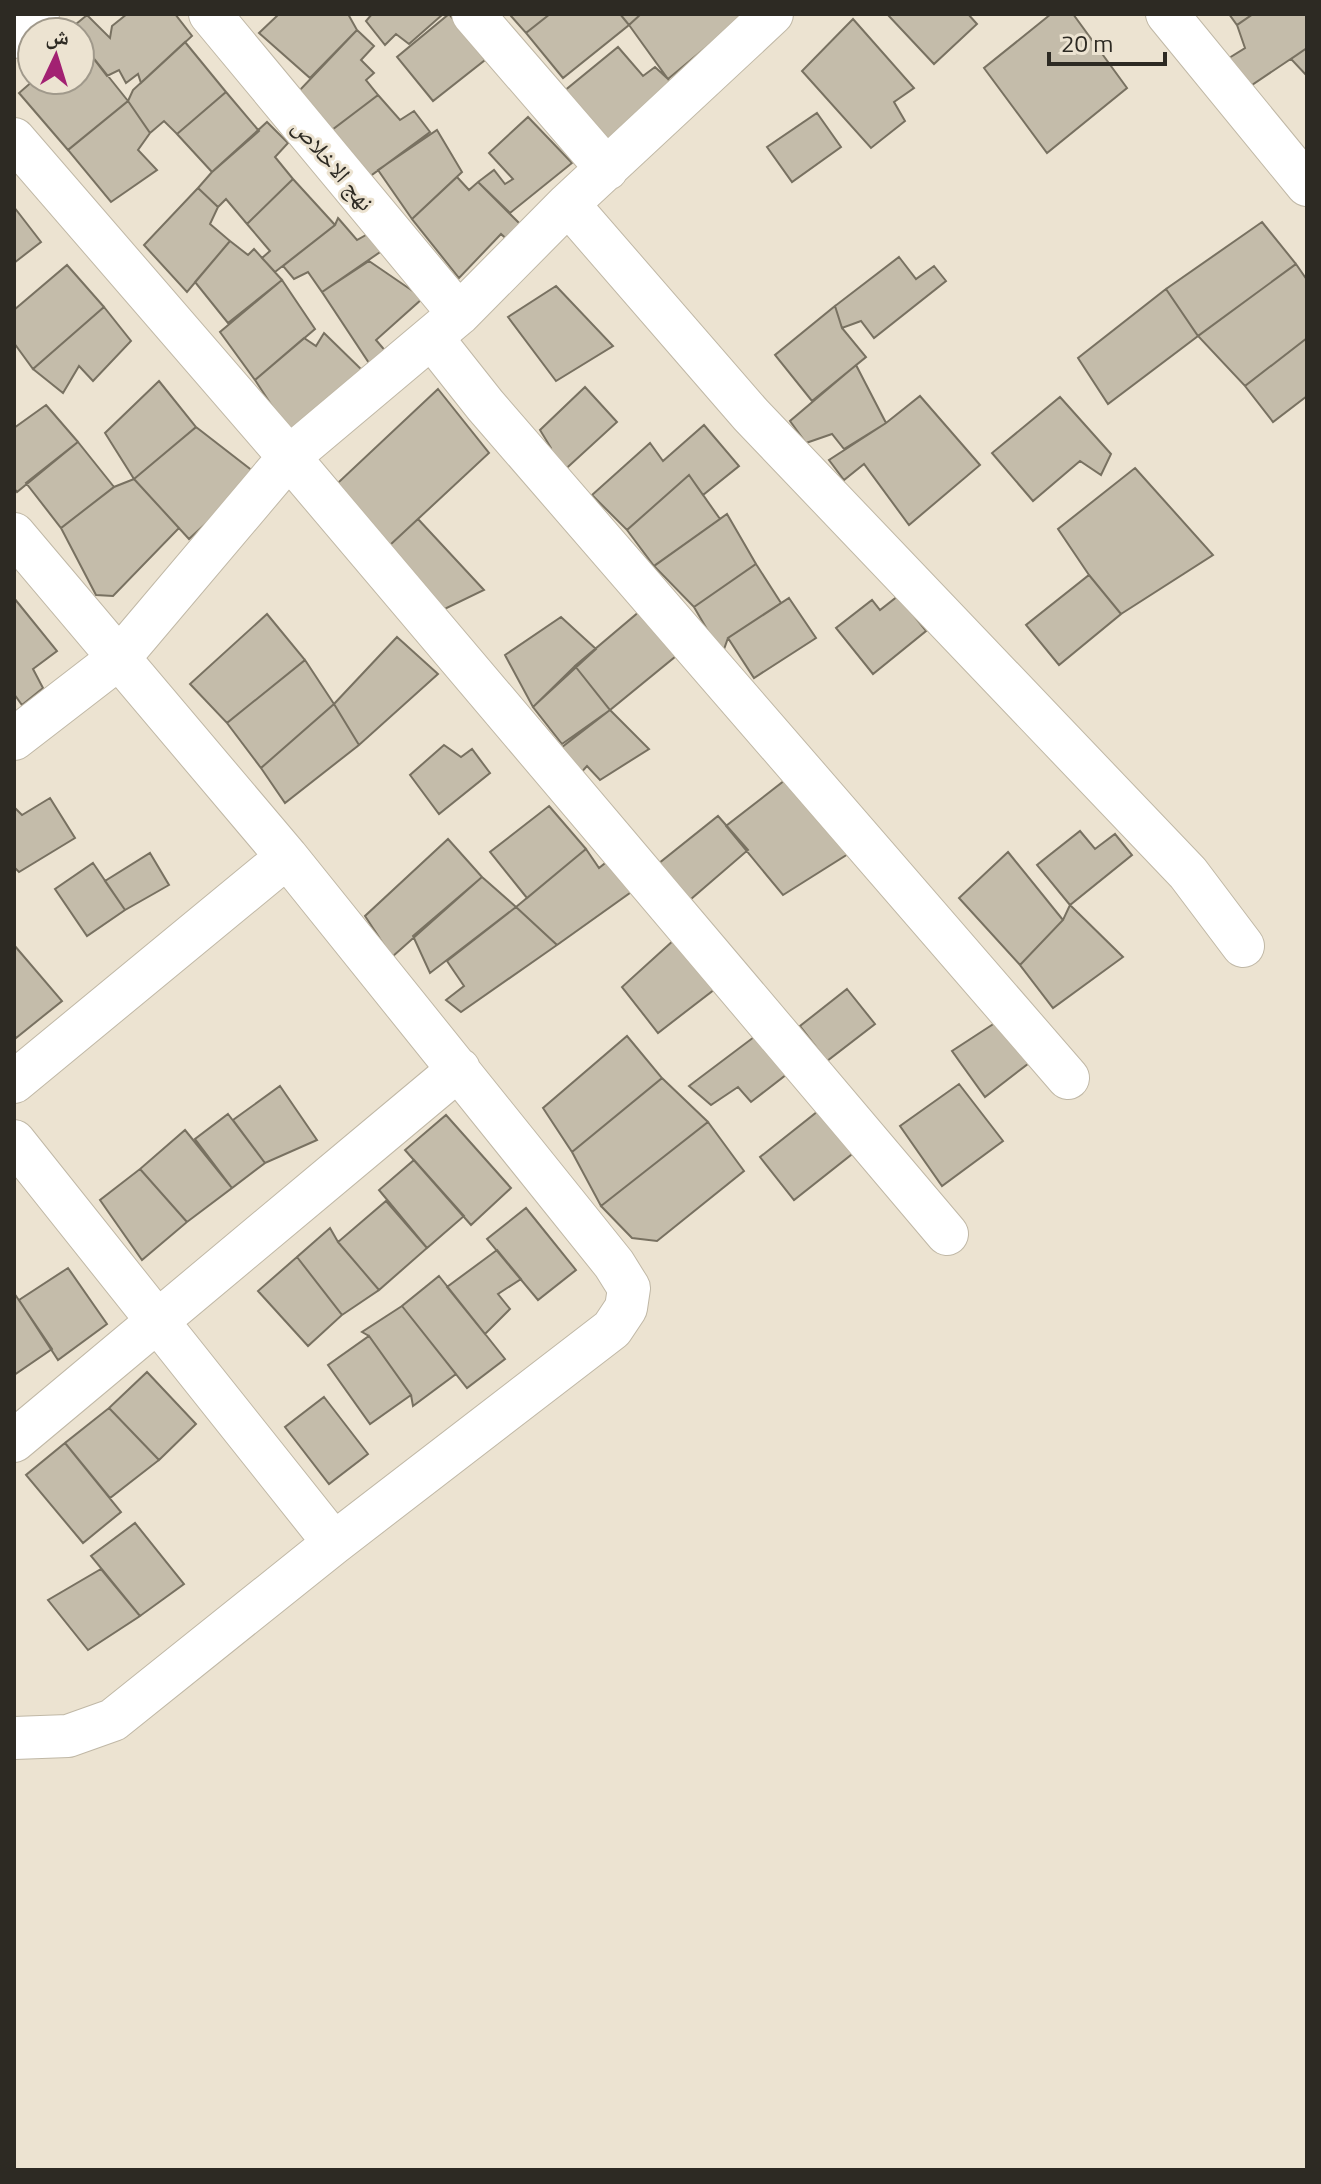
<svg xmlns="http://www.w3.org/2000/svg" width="1321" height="2184" font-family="'Titillium Web','Noto Naskh Arabic',sans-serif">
<rect width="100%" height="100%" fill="#ece3d1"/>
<path fill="#c4bcaa" stroke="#787161" stroke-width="2" d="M127,14H175L192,36L141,83L138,74L126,83L119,70L107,76L80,41V32H72L70,29L87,15L110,38L112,26Z
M279,14H348L357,30L310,78L259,33Z
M372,14H441L442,15L409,44L396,34L385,45L366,21Z
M449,14L485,60L433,101L397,57Z
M512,14H550L526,33L511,16Z
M550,14H620L629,25L563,78L526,33Z
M620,14H641L629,25Z
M641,14H746L668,79L629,25Z
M887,14H968L977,24L934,64Z
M1051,14H1073L1127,88L1047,153L984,68Z
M1229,14H1253L1237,25Z
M1253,14H1307V48L1240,93L1221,63L1245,48L1237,25Z
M853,19L914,88L894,102L905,121L871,148L802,71Z
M357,30L374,46L361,60L374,73L366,80L378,95L332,130L298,92Z
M80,41L128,101L68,150L19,93L34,80H80Z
M185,42L226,92L177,134L164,121L150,133L128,101L133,90Z
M618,47L643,76L655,67L681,91L609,150L563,92Z
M1307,48V76L1291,59Z
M226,92L259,131L212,172L177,134Z
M378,95L400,120L414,111L430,132L369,177L332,130Z
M128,101L150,133L138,150L157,170L111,202L68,150Z
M817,113L841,147L792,182L767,147Z
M528,117L572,163L510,213L478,182L494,170L505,184L513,179L489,153Z
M267,122L288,143L275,157L293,179L247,224L226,199L218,207L198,188L212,172Z
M437,130L462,172L412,219L378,170Z
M457,177L469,190L478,182L528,232L512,244L501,234L459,278L412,219Z
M293,179L335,225L275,272L262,258L270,251L247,224Z
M198,188L218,207L210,224L230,241L187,292L144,245Z
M14,207L41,242L14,263Z
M338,218L357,240L373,231L386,248L322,292L308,272L294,279L283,266L335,225Z
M1262,222L1296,264L1198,336L1166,289Z
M230,241L248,255L254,249L282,280L228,323L195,282Z
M899,257L916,279L934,266L946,281L874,338L861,321L842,328L835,306Z
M369,261L423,298L376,340L388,354L371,366L322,292Z
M1296,264L1307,280V338L1245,386L1198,336Z
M67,265L104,307L33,369L14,343V310Z
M282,280L315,329L255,380L220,332Z
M556,286L613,346L556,381L508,317Z
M1166,289L1198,336L1108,404L1078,358Z
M835,306L842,328L866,357L812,401L775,355Z
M104,307L131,341L93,381L79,366L63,393L33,369Z
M324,333L364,372L297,444L255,380L304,338L316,346Z
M1307,338V396L1273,422L1245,386Z
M856,365L886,423L844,449L832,434L806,443L790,421Z
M159,381L196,427L134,479L105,433Z
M585,387L617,422L558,476L543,456L551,448L540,430Z
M438,389L489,453L376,558L325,495Z
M920,396L980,465L909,525L864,464L844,480L829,460L886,423Z
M1060,397L1111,454L1101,475L1080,461L1033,501L992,453Z
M46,405L78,442L17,492L14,488V428Z
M704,425L739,466L703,495L689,475L627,530L592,495L650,443L663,461Z
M196,427L258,475L189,539L134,479Z
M78,442L114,487L61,528L26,483Z
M1135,468L1213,555L1121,614L1089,575L1058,529Z
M689,475L720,519L654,566L627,530Z
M134,479L179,528L113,596L96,595L61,528L114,487Z
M727,514L756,564L694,607L654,566Z
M418,519L484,590L428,617L376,558Z
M756,564L781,603L728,638L722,655L694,607Z
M1089,575L1121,614L1059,665L1026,625Z
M898,596L926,631L873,674L836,628L872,600L880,610Z
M14,598L57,651L33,669L43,688L22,705L14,694Z
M789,598L816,638L754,678L728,638Z
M640,611L676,656L610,710L575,666Z
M267,614L305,660L227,723L190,684Z
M561,617L596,649L533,707L505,655Z
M397,637L438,674L359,745L334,704Z
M305,660L334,704L261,768L227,723Z
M575,666L610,710L562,744L533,707Z
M334,704L359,745L285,803L261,768Z
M610,710L649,749L600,780L587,766L578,776L557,751Z
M444,745L461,757L472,749L490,773L439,814L410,775Z
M789,777L848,854L783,895L726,826Z
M50,798L75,838L19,872L14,867V807L22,815Z
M549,806L586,849L527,898L490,852Z
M718,816L748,850L684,905L653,868Z
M1080,831L1095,849L1115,834L1132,855L1070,905L1037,865Z
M448,839L482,877L392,957L365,916Z
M586,849L599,868L609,860L634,890L557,945L516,907Z
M1008,852L1063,920L1020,965L959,898Z
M150,853L169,885L125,910L105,881Z
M93,863L125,910L87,936L55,889Z
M482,877L516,907L430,973L413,936Z
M1070,905L1123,957L1053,1008L1020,965L1063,920Z
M516,907L557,945L461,1012L446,1000L464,986L447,961Z
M675,939L715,989L658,1033L622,987Z
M14,945L62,1001L16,1038L14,1035Z
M847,989L875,1024L827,1061L800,1026Z
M998,1021L1033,1060L985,1097L952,1051Z
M627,1036L662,1078L572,1152L543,1108Z
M754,1037L787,1074L751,1102L738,1087L711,1105L689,1086Z
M662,1078L708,1122L601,1206L572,1152Z
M959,1084L1003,1141L942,1186L900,1126Z
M280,1086L317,1140L265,1163L233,1120Z
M827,1104L861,1147L794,1200L760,1157Z
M228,1114L265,1163L232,1188L195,1139Z
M446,1115L511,1188L471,1225L405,1150Z
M708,1122L744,1171L657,1241L632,1238L601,1206Z
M185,1130L232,1188L187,1222L140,1169Z
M414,1160L464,1216L427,1248L379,1190Z
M140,1169L187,1222L142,1260L100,1200Z
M386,1201L427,1248L379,1290L338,1242Z
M526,1208L576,1270L538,1300L487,1239Z
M330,1228L338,1242L379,1290L342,1315L297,1257Z
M497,1250L521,1279L498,1294L510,1309L485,1334L447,1287Z
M297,1257L342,1315L308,1346L258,1291Z
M68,1268L107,1324L58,1360L19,1300Z
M439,1276L505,1359L467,1388L402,1306Z
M14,1293L52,1349L14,1375Z
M402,1306L456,1374L413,1406L411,1395L369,1336L362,1332Z
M369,1336L411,1395L370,1424L328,1365Z
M147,1372L196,1424L159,1460L109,1408Z
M324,1397L368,1454L329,1484L285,1427Z
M109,1408L159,1460L110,1498L65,1443Z
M65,1443L121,1512L83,1543L26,1475Z
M135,1523L184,1584L140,1616L91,1556Z
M101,1569L140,1616L88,1650L48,1600Z"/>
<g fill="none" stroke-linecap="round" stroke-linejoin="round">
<defs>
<path id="minor" d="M210,14L459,314
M473,14L607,169
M1167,14L1307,185
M14,37L38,14
M14,139L289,457L947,1234
M568,204L751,415L1188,873L1243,946
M432,338L485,405L1068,1078
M14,534L287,857L614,1264L629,1288L626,1308L612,1329L334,1543L113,1720L68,1736L14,1738
M14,739L119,658L289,457L459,314L568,204L772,14
M14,1082L287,857
M14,1141L334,1543
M14,1441L459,1069"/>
</defs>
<use href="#minor" stroke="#c0b8a6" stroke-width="44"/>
<use href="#minor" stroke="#fff" stroke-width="42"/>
</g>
<g text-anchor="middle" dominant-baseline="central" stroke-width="6" stroke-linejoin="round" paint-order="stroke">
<g font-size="24" fill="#2d2a23" stroke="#ece3d1">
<text transform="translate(334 164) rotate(50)">نهج الاخلاص</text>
</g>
</g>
<rect width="1321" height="2184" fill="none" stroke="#2d2a23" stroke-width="32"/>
<g transform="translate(56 56) rotate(4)"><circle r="38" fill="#ece3d1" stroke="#a0998b" stroke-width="2"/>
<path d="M0-6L14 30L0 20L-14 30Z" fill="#a22172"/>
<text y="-12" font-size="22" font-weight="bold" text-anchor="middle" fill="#2d2a23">ش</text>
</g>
<path d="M1049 52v12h116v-12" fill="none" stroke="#2d2a23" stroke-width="4"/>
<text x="1061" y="52" font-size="24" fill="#2d2a23" stroke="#ece3d1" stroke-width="6" paint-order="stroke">20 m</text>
</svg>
